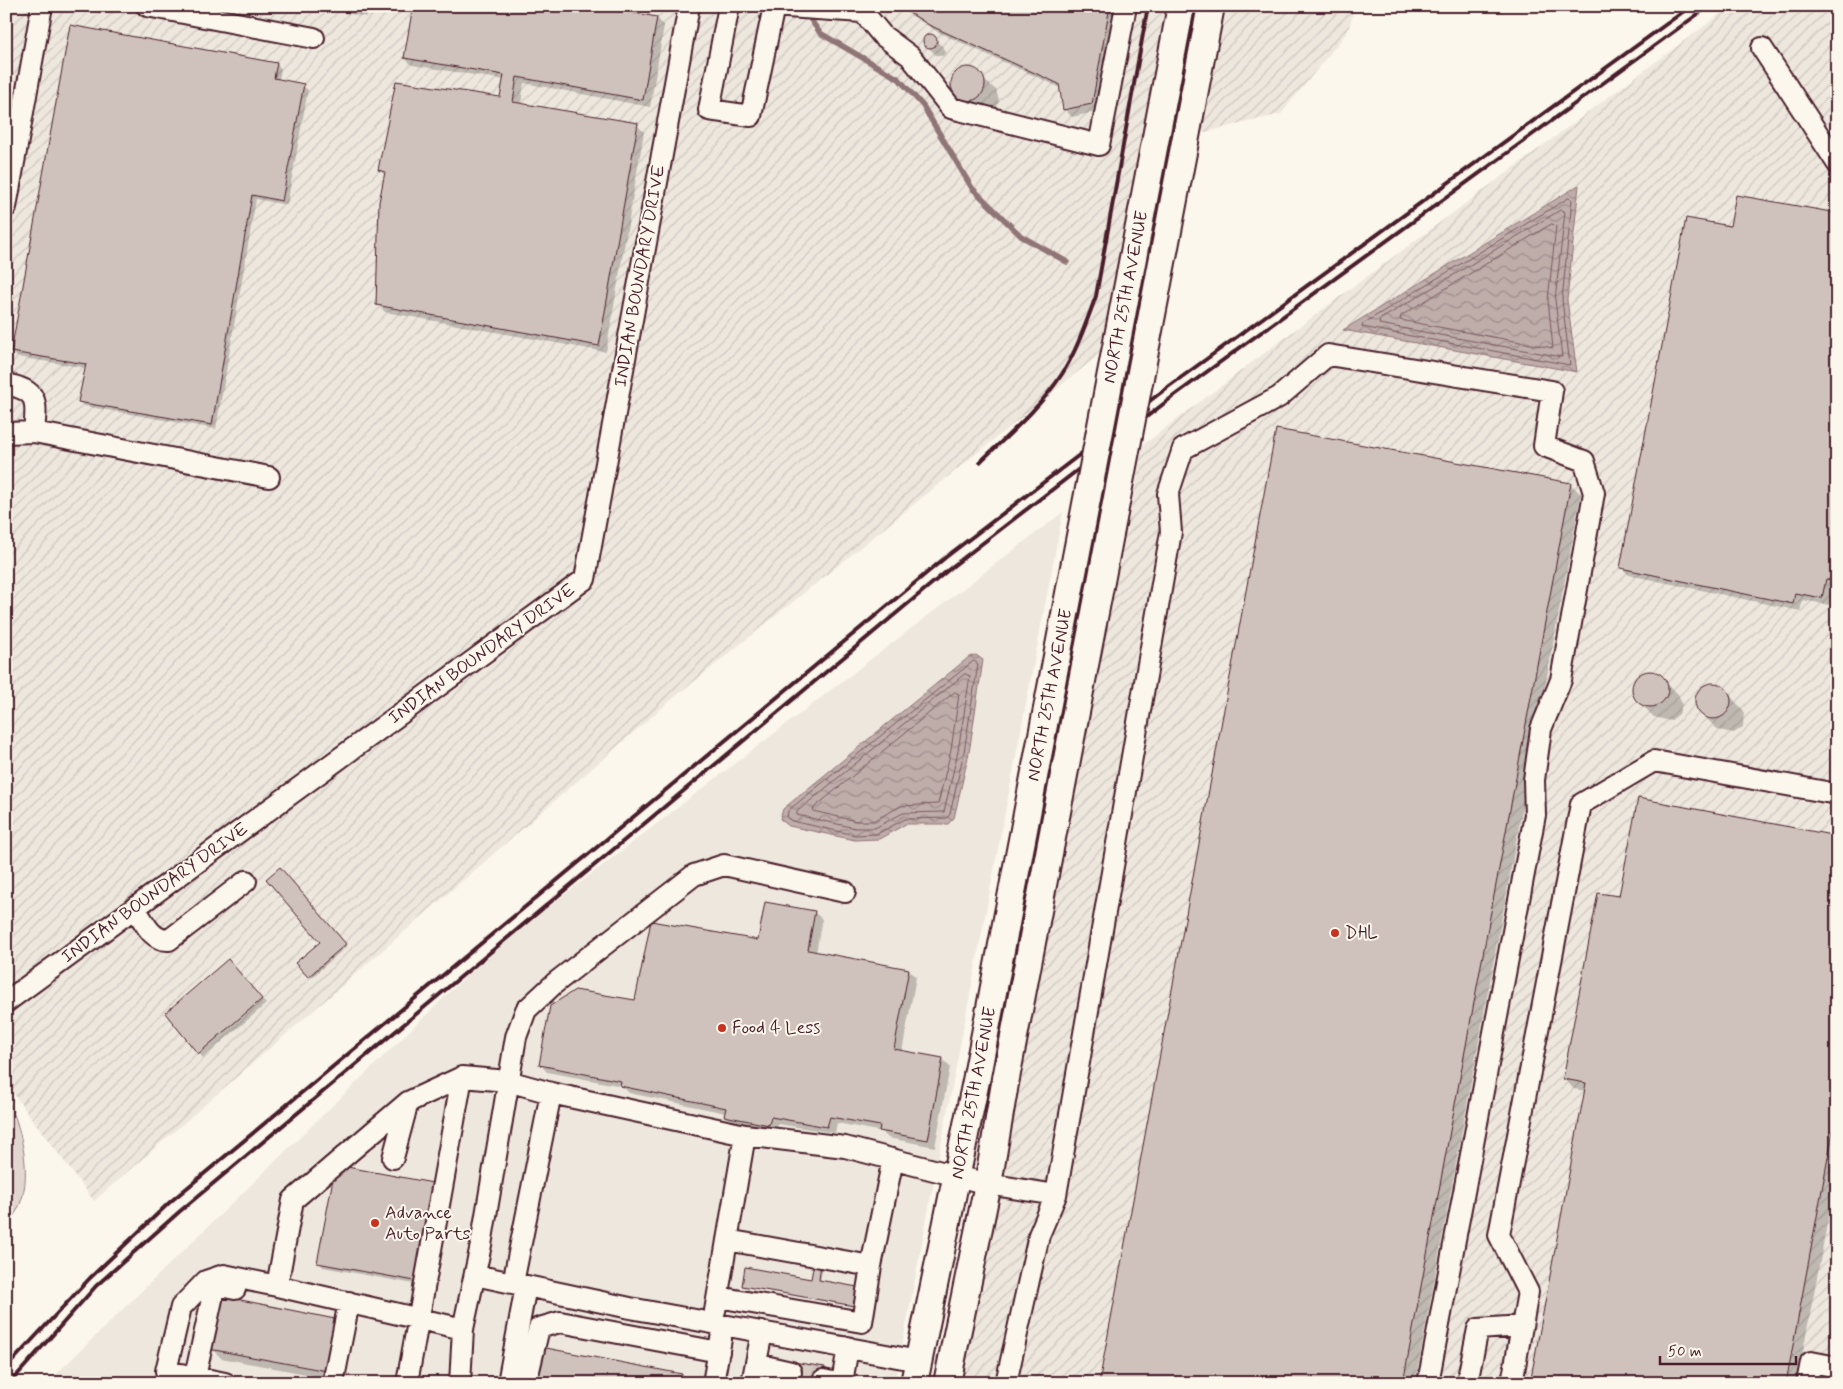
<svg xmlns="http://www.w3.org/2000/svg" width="1843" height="1389" font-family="Mynerve,sans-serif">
<defs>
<pattern id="industrial-furrows" width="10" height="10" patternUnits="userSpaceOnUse" patternTransform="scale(1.25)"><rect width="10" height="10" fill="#eee7de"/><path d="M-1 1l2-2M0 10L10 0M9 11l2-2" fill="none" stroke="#cec6bf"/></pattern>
<pattern id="water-waves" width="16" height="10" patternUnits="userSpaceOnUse" patternTransform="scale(1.25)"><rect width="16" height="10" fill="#bfadaa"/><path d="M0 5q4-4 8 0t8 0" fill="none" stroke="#9d8c8b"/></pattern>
</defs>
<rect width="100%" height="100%" fill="#fbf7ec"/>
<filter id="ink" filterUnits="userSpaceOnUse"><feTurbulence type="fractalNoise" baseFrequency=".02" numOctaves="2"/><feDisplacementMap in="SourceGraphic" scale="10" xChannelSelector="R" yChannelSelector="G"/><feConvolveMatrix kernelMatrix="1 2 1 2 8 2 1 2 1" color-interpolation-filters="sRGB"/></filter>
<g filter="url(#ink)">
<path fill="#eee7de" d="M1063,512L895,1383H47L496,947Z"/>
<path fill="url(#industrial-furrows)" d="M6,6H1168L1100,354L665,705L94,1201L6,1084Z
M1225,6H1355L1348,31L1281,114L1202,133Z
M1731,6H1837V1383H960L1143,445L1287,336Z"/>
<path fill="#e2d7d0" stroke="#967b7e" d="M6,1095C20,1124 33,1172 20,1204C17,1212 11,1220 6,1227Z"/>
<path fill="url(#water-waves)" stroke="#907477" d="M1579,185L1567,300L1577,372L1343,330Z
M976,655L983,660L969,753L954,818L948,824H906L879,839L855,840L789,826L780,819L783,809L969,657Z"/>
<path fill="#0003" d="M6,6H11L6,36Z
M306,6H369L367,17Z
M896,6H1118L1099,111L1072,117L1065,110L1061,88L938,32Z
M657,18L664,26L650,107L524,83L521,104L637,125L644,132L606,352L385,312L378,304L385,176L380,170L501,99L505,80L412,65L405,58Z
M930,36L943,47L946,52L943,56L936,55L926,45L924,40Z
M277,64L281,69L279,80L303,86L308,90L287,205L256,199L216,429L84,406L79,402L87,368L17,357L12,352Z
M971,69L996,90L999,100L996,110L973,112L954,92V77L961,70Z
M1837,215V587L1833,586L1829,605L1803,600L1800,611L1629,575L1622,568L1731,227Z
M1570,484L1581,494L1415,1383H1100Z
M1648,673L1658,675L1678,694L1682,704L1679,714L1670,721L1654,717L1639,702L1633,692L1635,681Z
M1711,685L1722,687L1744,711L1743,727L1734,733L1718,730L1702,714L1697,704V699L1702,689Z
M1837,837V1171L1797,1383H1532L1586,1091L1574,1089L1564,1079L1620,898Z
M280,869L347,946L311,978L297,963L322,942Z
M814,912L822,919L816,953L909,970L916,977L902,1052L942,1059L950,1067L935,1147L888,1138L882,1132L837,1123L835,1133L778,1124L776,1132L733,1123L726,1116V1113L629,1093L622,1086L547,1072L540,1064L636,1002L759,942Z
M232,966L266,1004L203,1058L199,1053Z
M433,1184L419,1285L323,1267L319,1262Z
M815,1263L823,1266L820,1282L862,1308L743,1286L812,1280Z
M335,1320L345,1330L337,1380L221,1358L211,1348Z
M681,1375L686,1383H536Z"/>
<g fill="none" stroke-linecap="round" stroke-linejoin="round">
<path stroke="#79585e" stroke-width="1" d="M1569,198L1572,200L1562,300L1570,365L1362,327L1363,324Z
M1561,210L1565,212L1555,300L1562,357L1379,324L1380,320Z
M1552,224L1556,226L1548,300L1553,348L1400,320L1401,316Z
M974,661L978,664L964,752L950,814L947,818L905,819L877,834L855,835L792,821L787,818L788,811Z
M965,674L970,676L958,751L944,812L903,813L875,828H855L797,815V812Z
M955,692L959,694L951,750L938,804L901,806L873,821H856L813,811L814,808Z"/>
<path stroke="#907477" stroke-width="5.5" d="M806,13L820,33L899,79L923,106L972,188L1021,236L1067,262"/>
</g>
<path fill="#cfc2bc" stroke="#4a1f2b" d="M324,6H364L362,13Z
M413,6H597L657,17L643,100L517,77L513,102L638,123L599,346L376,305L379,202L385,172L378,170L396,81L500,97L504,75L404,58Z
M899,6H1110L1092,104L1063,110L1059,84L929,25Z
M70,25L277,63L274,78L304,84L282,201L252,195L212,425L78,402L86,364L11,352Z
M923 41a7 7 0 1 1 14 0a7 7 0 1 1-14 0Z
M951 84a17 17 0 1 1 34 0a17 17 0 1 1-34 0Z
M1736,195L1837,213V581L1826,579L1822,598L1795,593L1793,604L1620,568L1686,218L1730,226Z
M1276,429L1571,483L1403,1383H1099Z
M1632 689a18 18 0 1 1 36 0a18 18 0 1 1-36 0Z
M1695 701a18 18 0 1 1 36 0a18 18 0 1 1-36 0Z
M1638,798L1837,836V1109L1786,1383H1530L1586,1083L1563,1079L1598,893L1619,896Z
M280,867L346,944L308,977L295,963L320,942L266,879Z
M765,902L815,911L808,950L909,969L894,1049L943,1058L928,1140L879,1131L880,1126L830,1117L827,1127L771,1117L769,1125L724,1116L726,1108L620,1086L621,1081L539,1065L550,1006L575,990L635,1000L651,921L758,940Z
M228,959L262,999L198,1054L165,1013Z
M347,1167L433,1183L415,1281L317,1263L333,1179Z
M814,1262L821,1263L819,1280L863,1288L860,1307L742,1286L745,1267L811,1279Z
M221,1296L335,1319L327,1371L209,1349Z
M541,1347L682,1374L680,1383H534Z
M793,1362L825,1367L822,1383H789Z"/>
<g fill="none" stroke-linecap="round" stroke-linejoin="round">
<path stroke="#d8ccc5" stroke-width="20" stroke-dasharray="20 10" stroke-linecap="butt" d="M791,1372L823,1380"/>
<defs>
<path id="minor" d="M147,6L314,38
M729,6L709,110L751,116L774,6
M772,6L862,12
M858,6L882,35L910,56L951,108L1099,145L1126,6
M1762,48L1837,163
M6,207L42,6
M6,384C39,391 37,401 34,432
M6,433L34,432L269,477
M135,908C144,921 151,941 169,940L246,881
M6,1002L585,579L689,6
M393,1158L408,1102
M727,1240L871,1266L893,1159
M475,1275L630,1308L919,1361
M513,1283L551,1093
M718,1297L862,1322L871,1266
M715,1311L745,1135
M463,1329L277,1286L293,1200L408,1102L462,1077L508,1081L551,1093L745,1135L845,1147L988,1184L1056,1195L1171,532L1168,494L1183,449L1279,397L1328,355L1552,391L1544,446L1584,461L1594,493L1561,680L1541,729L1534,780L1535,815L1428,1383
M756,1364L791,1372
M195,1377L214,1290L220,1286L235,1289
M823,1380L837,1383
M225,1383L166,1371L181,1307L206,1281L224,1275L277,1286
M333,1383L349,1302
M407,1383L462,1077
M460,1383L463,1329L481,1245L516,1037L526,1010L555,983L694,875L724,865L845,892
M508,1383L526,1286
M526,1383L539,1328L560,1322L719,1352
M713,1383L721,1339
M752,1383L762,1332
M842,1383L848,1347
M1006,1383L1039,1235L1056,1195
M1467,1383L1478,1329L1522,1326
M1512,1383L1528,1292L1499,1235L1581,804L1654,761L1837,794
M1807,1383L1811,1362L1837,1367"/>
<path id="major" d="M914,1383L977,1076
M947,1383L988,1184L1004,1089"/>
</defs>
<use href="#minor" stroke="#4a1f2b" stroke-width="24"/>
<use href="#major" stroke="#4a1f2b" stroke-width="30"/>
<use href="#minor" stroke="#fbf7ec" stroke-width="20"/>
<use href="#major" stroke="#fbf7ec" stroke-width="26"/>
<path stroke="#4a1f2b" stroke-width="4" d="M980,462C1008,435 1041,407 1062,374C1077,350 1086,323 1096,296L1148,6
M6,1368L90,1278L170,1202L946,557L1168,387L1691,6
M10,1383L96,1286L179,1212L953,566L1175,395L1709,6"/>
<defs>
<path id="major-bridge" d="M977,1076L1181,6
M1004,1089L1211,6"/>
</defs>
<use href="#major-bridge" stroke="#4a1f2b" stroke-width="30" stroke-linecap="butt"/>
<use href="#major-bridge" stroke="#fbf7ec" stroke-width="26"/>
</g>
</g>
<g fill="#c8321e" stroke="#fbf7ec" stroke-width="2">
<circle cx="1335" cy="933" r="5"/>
<circle cx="722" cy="1028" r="5"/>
<circle cx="375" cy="1223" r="5"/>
</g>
<g text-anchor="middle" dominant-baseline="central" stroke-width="4" stroke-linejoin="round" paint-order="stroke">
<g font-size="18" fill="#4a1f2b" stroke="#fbf7ec">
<text transform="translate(640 276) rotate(-80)">INDIAN BOUNDARY DRIVE</text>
<text transform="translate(1126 297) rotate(-79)">NORTH 25TH AVENUE</text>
<text transform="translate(482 654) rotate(-36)">INDIAN BOUNDARY DRIVE</text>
<text transform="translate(1050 695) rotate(-79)">NORTH 25TH AVENUE</text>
<text transform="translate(155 893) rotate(-36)">INDIAN BOUNDARY DRIVE</text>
<text transform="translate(974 1093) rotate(-79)">NORTH 25TH AVENUE</text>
</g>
<g font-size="18" fill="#4a1f2b" stroke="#fbf7ec" text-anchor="start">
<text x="1345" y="933">DHL</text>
<text x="732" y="1028">Food 4 Less</text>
<text x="385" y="1213">Advance<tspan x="385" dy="21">Auto Parts</tspan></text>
</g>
</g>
<rect width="1843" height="1389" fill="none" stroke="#fbf7ec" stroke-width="25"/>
<rect x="12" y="12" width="1818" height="1364" fill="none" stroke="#4a1f2b" stroke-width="2" filter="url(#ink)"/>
<path d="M1660 1356v8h136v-8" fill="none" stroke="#4a1f2b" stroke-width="2.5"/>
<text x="1668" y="1356" font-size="15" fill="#4a1f2b" stroke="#fbf7ec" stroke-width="4" paint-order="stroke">50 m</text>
</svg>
